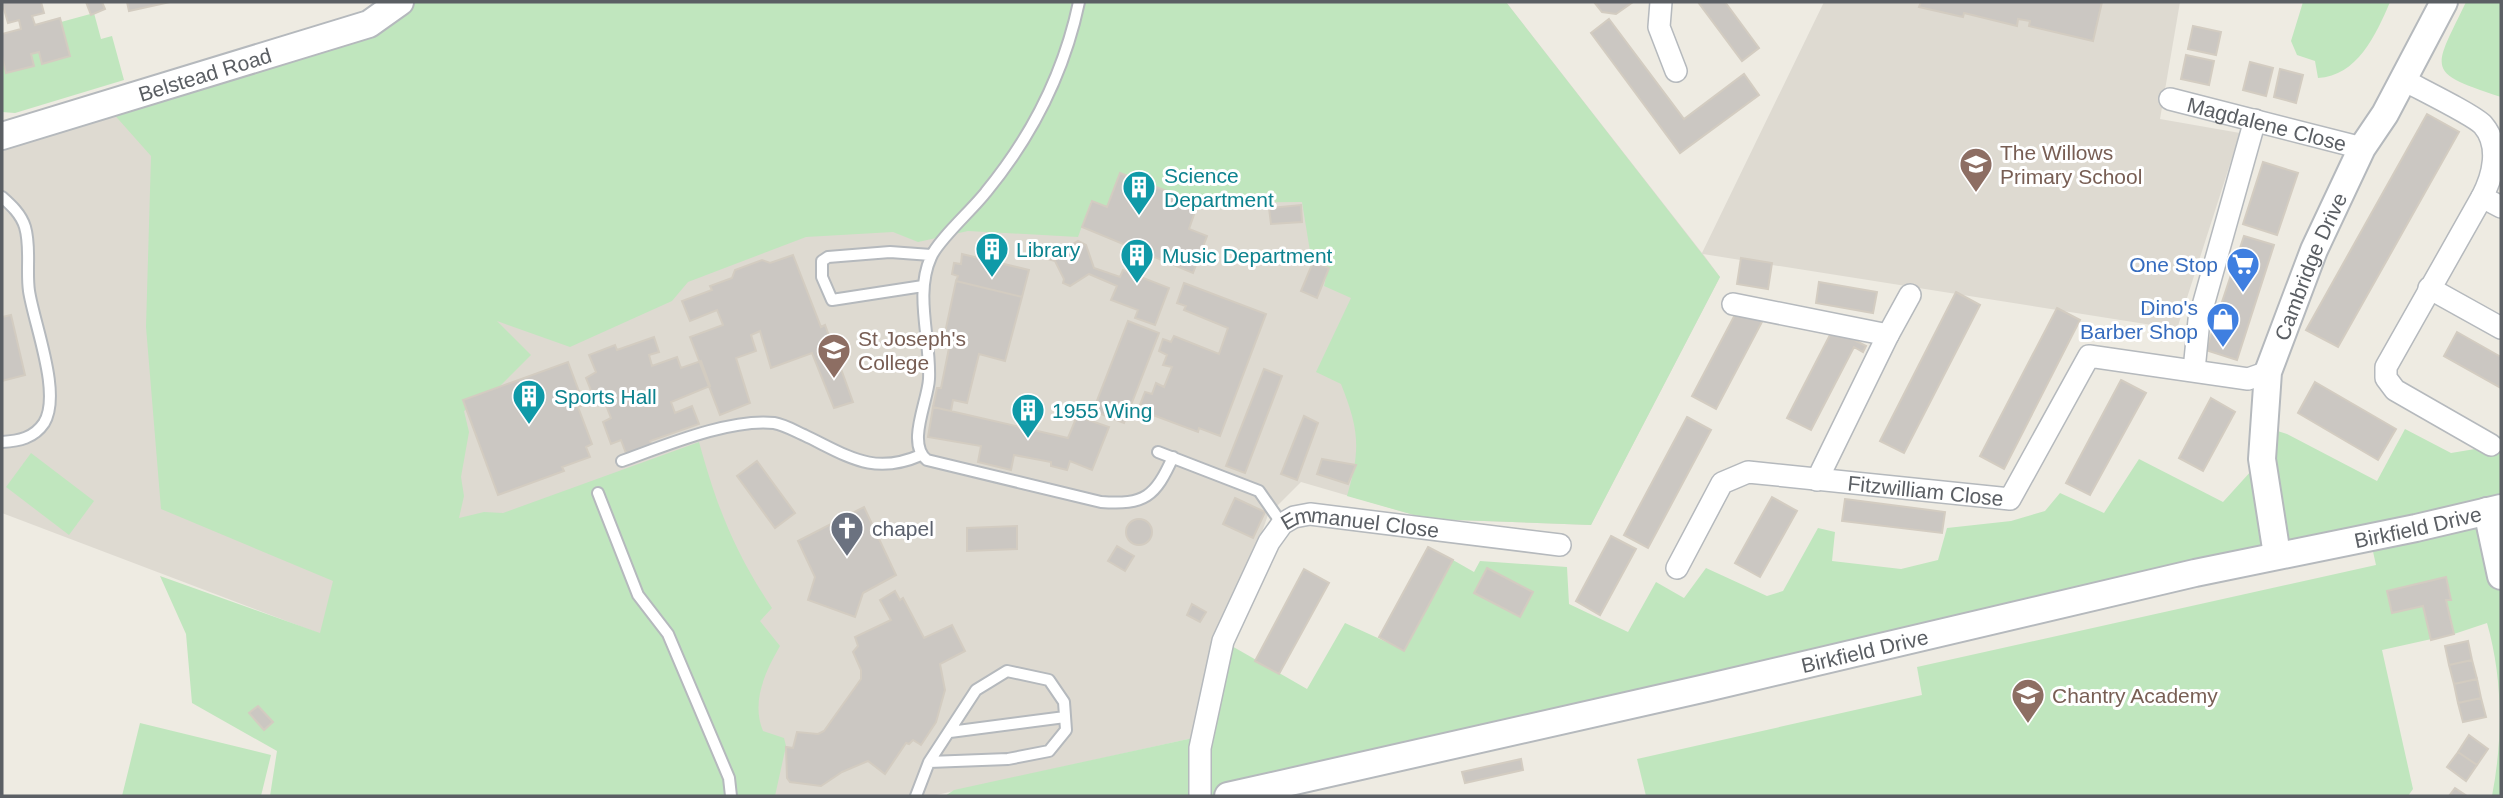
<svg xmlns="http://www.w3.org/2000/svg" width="2503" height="798" font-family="Helvetica,sans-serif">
<rect width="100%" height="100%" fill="#eeebe2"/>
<path fill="#dedad1" d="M415,2H1506L1702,253L1824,2H2180L2160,119L2240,133L2177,329L1703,254L1720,277L1591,525L1428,519L1301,482L1268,515L1223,641L1202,736L932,796H296L334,639L2,513V142L371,33Z"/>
<path fill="#c0e6be" d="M415,2H1506L1720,277L1591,525L1428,519L1347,496C1361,449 1359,429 1341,384L1316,372L1351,298L1324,286L1326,277L1313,270L1302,202L1198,203L1120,173L1107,207L1091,201L1078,237L968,231L918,242L893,232L806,237L688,282L672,301L570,347L497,321L531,355L499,387L464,411L469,432L461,477L464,496L459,518L484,512L503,513L699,442C717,507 734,551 772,608L760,621L780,646C765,672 751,702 763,731L784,738L786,746L775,796H270L277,751L192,703L186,634L160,576L320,633L333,581L161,509L146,327L151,156L111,111L371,33Z
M2303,2H2390C2376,35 2357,76 2318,78L2315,61L2297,55L2291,41Z
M2466,2H2501V97C2424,72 2433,71 2466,2Z
M94,13L101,39L112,36L124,80L15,113L2,112V56L7,73L34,66L31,54L39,52L43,64L70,56L61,22Z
M2265,427L2287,434L2377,481L2405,429L2451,453L2493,446L2501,434V796H2492C2503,739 2503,679 2487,623L2454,634L2382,650L2413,789L2408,796H1646L1637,759L1922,695L1917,667L2376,565L2370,538L1228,796H945L954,790L1202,736L1223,641L1307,689L1345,623L1404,650L1453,560L1474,572L1480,561L1567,567L1569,604L1628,632L1656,582L1684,598L1706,568L1767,596L1783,591L1818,528L1835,532L1832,561L1901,569L1938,560L1947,528L2011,521L2045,511L2060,493L2104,513L2139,459L2223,502L2262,459Z
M31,453L94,501L69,535L6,487Z
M140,723L271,755L261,796H122Z"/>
<path fill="#cbc7c2" stroke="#d3ccc1" stroke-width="2" d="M2,2H41L44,13L32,16L35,25L60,18L70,56L42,64L39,52L31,54L34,66L6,73L2,56V34L21,29L19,20L8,23Z
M86,2H102L105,9L91,15Z
M127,2H170L129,11Z
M1594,2H1633L1616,14L1602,12Z
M1698,2H1725L1759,48L1742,61Z
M1921,2H2102L2093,41L2029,26L2030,21L2018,19L2017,26L1964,13L1963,17L1919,7Z
M1609,19L1684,119L1744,74L1759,95L1680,153L1591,33Z
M2193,26L2221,32L2216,55L2188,49Z
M2186,55L2214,61L2209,85L2181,79Z
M2250,62L2273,68L2266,96L2243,90Z
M2280,69L2303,75L2296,103L2274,97Z
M2427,114L2459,132L2338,347L2306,330Z
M2263,162L2298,173L2277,235L2243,224Z
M1120,173L1198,203L1189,229L1207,236L1193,273L1082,227L1092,201L1107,207Z
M1301,205L1302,222L1271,224L1269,208Z
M2244,236L2274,245L2237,360L2206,350Z
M1078,241L1086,245L1094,268L1120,277L1123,270L1169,288L1155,325L1135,318L1138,310L1111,300L1117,286L1089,274L1070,286L1063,283L1064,279L1055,261L1037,256L1040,246L1058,253Z
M962,254L1029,270L1022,297L956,281L958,276L952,274L954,263L961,264Z
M793,255L821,327L825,325L853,402L834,408L812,353L771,368L760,331L751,335L756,351L736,358L750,403L720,415L690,337L723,325L717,310L690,321L682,301L712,290L710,286L732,278L735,270L762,260L770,263Z
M1741,258L1772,263L1768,289L1737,284Z
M1313,262L1329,268L1317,298L1301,291Z
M956,281L1022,297L1005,361L979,354L967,403L953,400L951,411L933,407L937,388H941L949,348L942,347Z
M1819,282L1877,292L1873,313L1816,303Z
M1184,283L1266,314L1220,436L1199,428L1198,432L1145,412L1146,407L1140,405L1145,392L1152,394L1156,383L1164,387L1172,367L1163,365L1167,355L1159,351L1163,339L1171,342L1174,336L1219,354L1228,328L1184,310L1186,306L1177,303Z
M1956,292L1980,305L1904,453L1880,441Z
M1739,307L1763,320L1716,409L1692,396Z
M2057,308L2080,320L2004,469L1980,456Z
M11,315L25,375L2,381V317Z
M1128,321L1159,333L1124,423L1093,411Z
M1833,329L1866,346L1863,352L1854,347L1811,430L1787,418Z
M2457,332L2501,357V388L2444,356Z
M654,337L659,352L649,355L652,366L677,357L681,368L701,361L710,386L671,402L675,413L692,406L699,424L650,441L652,446L627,456L621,440L611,444L603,422L611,418L602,395L594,398L586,378L596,372L589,355L615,345L617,350Z
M568,362L584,405L578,407L592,444L586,447L590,457L562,467L564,471L498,495L463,400Z
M1264,369L1282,376L1245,473L1226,466Z
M2121,380L2146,393L2090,495L2066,483Z
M2315,382L2396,429L2378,460L2298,413Z
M2211,398L2235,412L2203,471L2179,458Z
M933,407L1068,438L1077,416L1109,427L1092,470L1070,461L1067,470L1051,466V462L1014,455L1011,470L978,462L981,446L928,437Z
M1304,416L1318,423L1297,480L1281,474Z
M1687,417L1711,430L1648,548L1624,535Z
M1322,459L1356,465L1348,484L1317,474Z
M757,461L795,513L775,528L737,476Z
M1772,497L1797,511L1760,577L1735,563Z
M1235,498L1265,512L1253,538L1223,524Z
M1845,499L1945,512L1942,533L1842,521Z
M864,507L896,575L863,593L855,617L808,600L815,577L798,541Z
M1126 532a13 13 0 1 1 26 0a13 13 0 1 1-26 0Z
M1017,526V549L967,551V528Z
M1611,536L1636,549L1600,615L1576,601Z
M1117,546L1134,556L1125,571L1108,561Z
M1428,547L1453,560L1404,651L1379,637Z
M1487,568L1533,592L1520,617L1474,593Z
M1304,569L1329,583L1279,674L1255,661Z
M2446,577L2451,600H2446L2454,634L2431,640L2423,606L2392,613L2387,591Z
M895,591L900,600L903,598L924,638L952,625L965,651L940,664L945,690L936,722L921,745L913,740L909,744L906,743L885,774L868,761L842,772L821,786L790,782L787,778L786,747L793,748L797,732L818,734L824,731L861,679V670L853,652L858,646L855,637L891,620L880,600Z
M1192,604L1206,612L1200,622L1187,615Z
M2468,641L2472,660L2449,665L2445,646Z
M2472,660L2477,679L2454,684L2449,665Z
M2477,679L2481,698L2458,703L2454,684Z
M2481,698L2486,717L2463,722L2458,703Z
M258,706L273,722L264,730L249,713Z
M2469,735L2488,749L2477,765L2458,752Z
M2458,752L2477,765L2466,781L2447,767Z
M1521,759L1523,770L1465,783L1462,772Z
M2455,788L2467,796H2449Z"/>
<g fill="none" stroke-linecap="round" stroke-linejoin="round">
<defs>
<path id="service" d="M1079,2C1064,73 1032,136 986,192C973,209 938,240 931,257C914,294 931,340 929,379C928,401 906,444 927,460L1101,502C1145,505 1155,497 1173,457
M2,197C11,205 21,214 25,227C31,247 26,270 29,291C34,324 62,394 44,423C34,438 19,441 2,442
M923,286L832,300L822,277V261L828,257L890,252L931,255
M1158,452L1259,491L1282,524
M622,461C664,446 730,418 774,423C785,425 795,431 804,435C848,456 873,476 921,455
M598,493L638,595L668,634L729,778L731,796
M950,732L1065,717
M916,796L929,762L976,690L1007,671L1049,680L1064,702L1066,730L1049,751L1008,759L929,762"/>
<g id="minor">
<path d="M1661,2L1659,27L1676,71"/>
<path d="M2402,79C2418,88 2474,115 2483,125C2501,146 2493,176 2482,197L2501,207"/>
<path id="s1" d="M2170,99L2362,148"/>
<path d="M2482,197L2386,367V378L2395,390L2491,445"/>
<path d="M2429,288L2501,328"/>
<path d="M1733,304L1888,335L1817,480"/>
<path d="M1888,335L1910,295"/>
<path d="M2194,370L2199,320L2255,120"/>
<path id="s2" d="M1677,568L1722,483L1748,472L2010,499L2089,356L2248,379L2268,372"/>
<path id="s3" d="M1200,796V748L1223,641L1269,542L1282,524L1294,517L1310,514L1560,545"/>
</g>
<g id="tertiary">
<path id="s4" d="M2,136L369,24L400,2"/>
<path d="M2487,511L2501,576"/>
<path id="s5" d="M2277,555L2262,459L2268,372L2314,250L2362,148L2385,114L2444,2"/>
<path id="s6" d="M1228,796L1706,688L2195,573L2416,528L2501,508"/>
</g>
</defs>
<use href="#service" stroke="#b5b9bd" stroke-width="14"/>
<use href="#minor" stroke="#b5b9bd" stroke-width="24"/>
<use href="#tertiary" stroke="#b5b9bd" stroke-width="30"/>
<use href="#service" stroke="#fff" stroke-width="10"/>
<use href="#minor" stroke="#fff" stroke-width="21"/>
<use href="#tertiary" stroke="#fff" stroke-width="26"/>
</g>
<defs>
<symbol id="school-pin" viewBox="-11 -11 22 30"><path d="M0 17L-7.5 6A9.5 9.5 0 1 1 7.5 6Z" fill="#8d6e63" stroke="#fff"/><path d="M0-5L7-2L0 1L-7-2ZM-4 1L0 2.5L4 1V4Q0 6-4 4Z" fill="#fff"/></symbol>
<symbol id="building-pin" viewBox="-11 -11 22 30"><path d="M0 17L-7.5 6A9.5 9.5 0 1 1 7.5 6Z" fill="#0f9aa8" stroke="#fff"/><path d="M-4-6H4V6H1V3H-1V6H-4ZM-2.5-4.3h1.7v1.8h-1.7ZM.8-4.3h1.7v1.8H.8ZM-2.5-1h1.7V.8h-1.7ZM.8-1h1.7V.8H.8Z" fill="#fff"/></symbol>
<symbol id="supermarket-pin" viewBox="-11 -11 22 30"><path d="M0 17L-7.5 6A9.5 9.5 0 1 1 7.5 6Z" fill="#3f7fe0" stroke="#fff"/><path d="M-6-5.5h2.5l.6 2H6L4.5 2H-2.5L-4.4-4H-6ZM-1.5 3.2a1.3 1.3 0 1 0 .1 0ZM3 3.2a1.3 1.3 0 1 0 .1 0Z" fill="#fff"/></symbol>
<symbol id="shop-pin" viewBox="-11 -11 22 30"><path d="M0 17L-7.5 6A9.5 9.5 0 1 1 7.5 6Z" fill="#3f7fe0" stroke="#fff"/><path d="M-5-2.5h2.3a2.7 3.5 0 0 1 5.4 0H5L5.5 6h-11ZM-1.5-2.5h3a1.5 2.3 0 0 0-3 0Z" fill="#fff"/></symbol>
<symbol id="church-pin" viewBox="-11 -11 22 30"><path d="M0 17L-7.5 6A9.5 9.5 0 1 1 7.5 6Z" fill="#6b7280" stroke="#fff"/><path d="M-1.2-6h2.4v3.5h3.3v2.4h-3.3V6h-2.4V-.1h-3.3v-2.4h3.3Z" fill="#fff"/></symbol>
</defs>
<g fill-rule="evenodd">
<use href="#school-pin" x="1957" y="145" width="38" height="52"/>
<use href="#building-pin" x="1120" y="168" width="38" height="52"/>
<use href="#building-pin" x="973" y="230" width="38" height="52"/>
<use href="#building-pin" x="1118" y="236" width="38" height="52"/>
<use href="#supermarket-pin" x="2224" y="245" width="38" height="52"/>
<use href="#shop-pin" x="2204" y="300" width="38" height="52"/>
<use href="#school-pin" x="815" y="331" width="38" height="52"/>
<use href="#building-pin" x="510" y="377" width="38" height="52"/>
<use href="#building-pin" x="1009" y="391" width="38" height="52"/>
<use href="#church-pin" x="828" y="509" width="38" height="52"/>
<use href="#school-pin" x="2009" y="676" width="38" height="52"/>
</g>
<g text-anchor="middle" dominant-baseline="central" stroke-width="6" stroke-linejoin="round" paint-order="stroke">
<g font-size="21" fill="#5b5f64" stroke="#fff">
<text stroke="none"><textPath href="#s4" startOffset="212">Belstead Road</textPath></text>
<text stroke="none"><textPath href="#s1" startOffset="100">Magdalene Close</textPath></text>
<text stroke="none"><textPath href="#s5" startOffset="298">Cambridge Drive</textPath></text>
<text stroke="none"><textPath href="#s2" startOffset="303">Fitzwilliam Close</textPath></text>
<text stroke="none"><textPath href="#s6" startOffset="1220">Birkfield Drive</textPath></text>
<text stroke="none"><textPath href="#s3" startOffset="369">Emmanuel Close</textPath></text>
<text stroke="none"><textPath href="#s6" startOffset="653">Birkfield Drive</textPath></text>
</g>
<g font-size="21" fill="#785e54" stroke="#fff" text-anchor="start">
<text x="2000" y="152">The Willows<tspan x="2000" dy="24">Primary School</tspan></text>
<text x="858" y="338">St Joseph's<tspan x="858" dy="24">College</tspan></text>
<text x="2052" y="695">Chantry Academy</text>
</g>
<g font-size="21" fill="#0d838f" stroke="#fff" text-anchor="start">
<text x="1164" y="175">Science<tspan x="1164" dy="24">Department</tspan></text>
<text x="1016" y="249">Library</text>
<text x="1162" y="255">Music Department</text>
<text x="554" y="396">Sports Hall</text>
<text x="1052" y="410">1955 Wing</text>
</g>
<g font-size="21" fill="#366cbe" stroke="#fff" text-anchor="end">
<text x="2218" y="264">One Stop</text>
<text x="2198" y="307">Dino's<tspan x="2198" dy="24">Barber Shop</tspan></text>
</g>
<g font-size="21" fill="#5b616d" stroke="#fff" text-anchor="start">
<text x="872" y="528">chapel</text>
</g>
</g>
<rect width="2503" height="798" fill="none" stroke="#5b5f64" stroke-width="7"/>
</svg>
